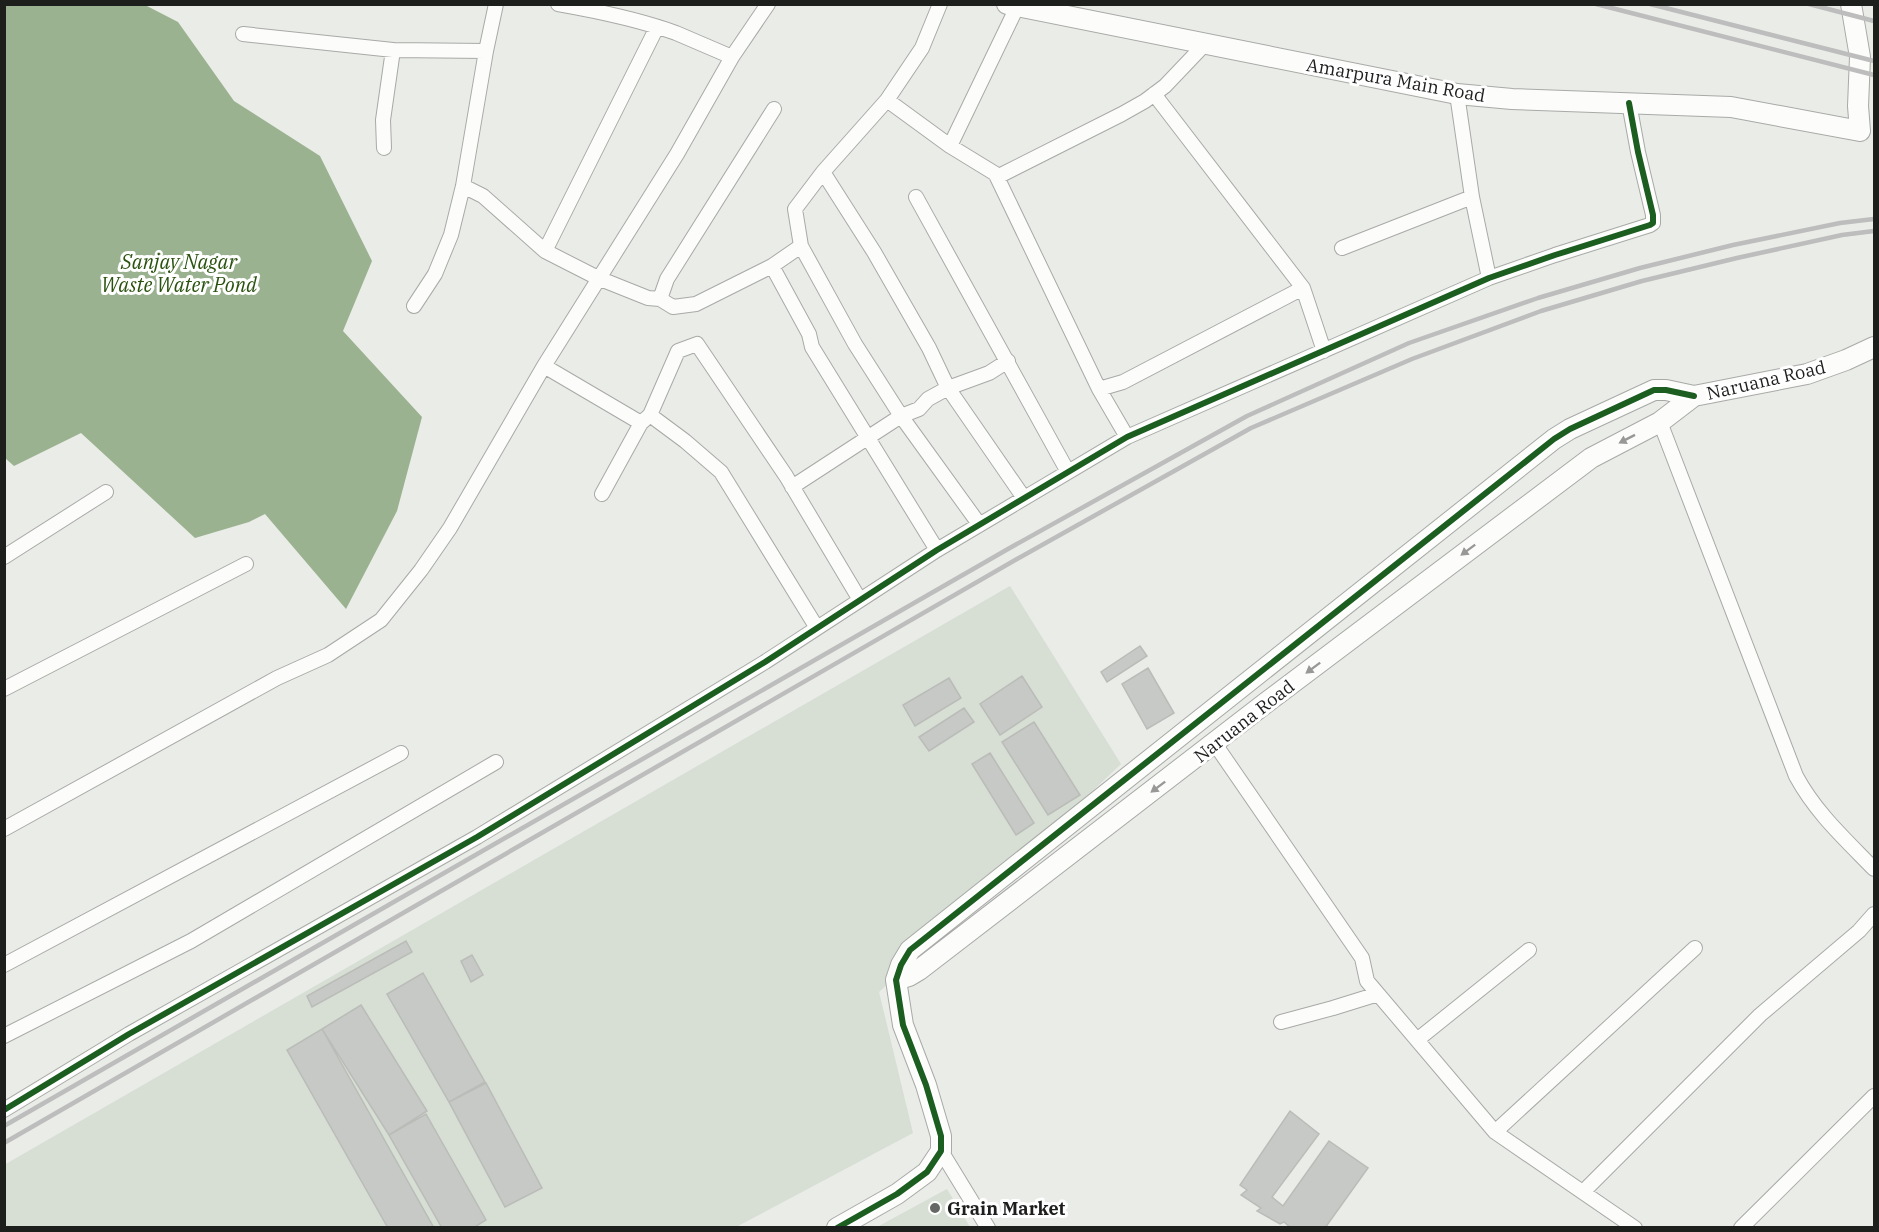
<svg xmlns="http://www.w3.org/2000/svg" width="1879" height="1232" font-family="'IBM Plex Serif',serif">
<rect width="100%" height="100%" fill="#e9ece7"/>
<path fill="#d7ded4" d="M1010,586L1121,764L879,992L913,1133L736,1227H5L4,1165Z
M947,1189L970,1227H877Z"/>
<path fill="#9bb290" d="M4,5H145L178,22L234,101L320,156L372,261L343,331L422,417L397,511L346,609L265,514L249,522L195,538L81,433L14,466L5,458L6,428L4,425Z"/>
<path fill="#c6c9c5" stroke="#babcb8" stroke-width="1.5" d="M1140,646L1147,656L1107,682L1101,672Z
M1148,668L1174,713L1147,729L1122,684Z
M1022,676L1042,707L1000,735L980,704Z
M949,678L961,698L915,726L903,705Z
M964,708L974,722L929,751L919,737Z
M1034,722L1080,795L1048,815L1002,742Z
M990,753L1034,823L1016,835L972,764Z
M406,941L412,952L312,1007L307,996Z
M472,955L483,975L471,982L461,961Z
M423,973L485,1082L449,1102L387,994Z
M361,1005L427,1111L389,1135L322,1029Z
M322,1029L434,1228H388L287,1050Z
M486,1083L542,1188L505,1207L449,1102Z
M1290,1111L1319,1134L1272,1197L1283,1206L1329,1141L1368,1168L1325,1228H1291L1284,1222L1280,1224L1257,1211L1261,1208L1241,1195L1247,1190L1240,1185Z
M426,1114L486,1220L473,1228H442L389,1135Z"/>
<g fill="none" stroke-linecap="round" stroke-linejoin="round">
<defs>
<path id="street" d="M558,4C598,11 638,19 676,33C695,41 713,49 732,57
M243,34L393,50L486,51
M1457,94L1472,197L1489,278
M887,100L950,146L999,176L1122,114L1145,101L1165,86L1205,44
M950,146L1017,7
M384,148L383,120L393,50
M823,172L874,252L929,348L948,388L1024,498
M996,175L1099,389L1127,437
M463,186L483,196L545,251L598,278L648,298L660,299L673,307L696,304L772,266L801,246L795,209L823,172L887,100L922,48L940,4
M916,197L1068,472
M801,246L855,344L901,416L979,524
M1342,248L1472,197
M545,251L657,27
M772,266L809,334L812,347L937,550
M1303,288L1324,351
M660,299L667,279L774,109
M414,306L435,274L451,235L463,186L486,51L496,4
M544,366L641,423L650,415L678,351L697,344L786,476L860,600
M1099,389L1123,382L1303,288L1154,94
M650,415L685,441L721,472L817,628
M1660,422L1796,776C1816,813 1845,839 1874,869
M792,487L901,416L919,409L928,399L948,388L989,373L1008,361
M602,494L641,423
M4,557L106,492
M4,689L246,564
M1215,744L1362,958L1367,981L1495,1132L1635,1228
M4,829L277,678L328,655L381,620L421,570L450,528L544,366L677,154L732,57L768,4
M4,965L401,753
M1281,1022L1333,1008L1378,994
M4,1036L191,941L496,762
M1417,1040L1529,950
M4,1110L129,1034L477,837L765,662L937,550L1127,437L1489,278L1555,255L1650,225L1653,223V215L1638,152L1629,103
M1495,1132L1695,948
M941,1151L988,1228
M1583,1192L1760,1015L1859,931L1874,914
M1741,1228L1874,1096"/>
<path id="secondary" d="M1007,4L1457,94L1512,99L1731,107L1860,131L1858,106L1860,57L1851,4
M896,980L909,976L919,970L1267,702L1591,458L1660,422L1694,396L1807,374L1846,360L1874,347
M837,1228L897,1194L927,1172L941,1151V1136L926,1085L903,1025L896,980L901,965L910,950L1554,439L1570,429L1654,390H1666L1694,396"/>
</defs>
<use href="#street" stroke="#a8aaa7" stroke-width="16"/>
<use href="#secondary" stroke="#a8aaa7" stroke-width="22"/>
<use href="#street" stroke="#fcfcfb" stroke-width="14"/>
<use href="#secondary" stroke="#fcfcfb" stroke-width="20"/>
<path stroke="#bcbdbc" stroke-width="4.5" d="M1596,4L1874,75
M1650,4L1874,61
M1809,4L1874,21
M4,1126L1008,549L1247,416L1409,343L1538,298L1640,268L1733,245L1840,223L1874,219
M4,1143L1017,559L1251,428L1412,359L1541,311L1642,281L1737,258L1842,235L1874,231"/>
<defs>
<path id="cycleway" d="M4,1110L129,1034L477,837L765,662L937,550L1127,437L1489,278L1555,255L1650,225L1653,223V215L1638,152L1629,103
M837,1228L897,1194L927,1172L941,1151V1136L926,1085L903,1025L896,980L901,965L910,950L1554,439L1570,429L1654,390H1666L1694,396"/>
</defs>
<use href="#cycleway" stroke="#fff" stroke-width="10"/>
<use href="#cycleway" stroke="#1b5e20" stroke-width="6"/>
</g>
<defs><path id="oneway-solid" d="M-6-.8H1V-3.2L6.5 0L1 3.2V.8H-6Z" transform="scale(1.5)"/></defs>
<g fill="#989997">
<use href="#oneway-solid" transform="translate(1627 439) rotate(153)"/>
<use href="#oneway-solid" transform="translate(1468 550) rotate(143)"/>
<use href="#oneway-solid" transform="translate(1313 668) rotate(143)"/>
<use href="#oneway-solid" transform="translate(1158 787) rotate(143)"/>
</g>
<circle fill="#646763" stroke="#fff" stroke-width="2" cx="935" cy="1208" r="6"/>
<g text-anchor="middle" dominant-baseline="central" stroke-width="6" stroke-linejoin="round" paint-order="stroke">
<g font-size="18" fill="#1d1f1c" stroke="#fff">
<text transform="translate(1396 80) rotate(10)">Amarpura Main Road</text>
<text transform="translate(1766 380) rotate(-13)">Naruana Road</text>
<text transform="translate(1244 721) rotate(-38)">Naruana Road</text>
</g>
<g font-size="18" font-weight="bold" fill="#1d1f1c" stroke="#fff" text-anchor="start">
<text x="947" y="1208">Grain Market</text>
</g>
<g font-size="20" font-style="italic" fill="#2a520e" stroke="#fff">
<text x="179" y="261">Sanjay Nagar<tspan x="179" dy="23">Waste Water Pond</tspan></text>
</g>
</g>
<rect width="1879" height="1232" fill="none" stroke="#1d1f1c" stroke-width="12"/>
</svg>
